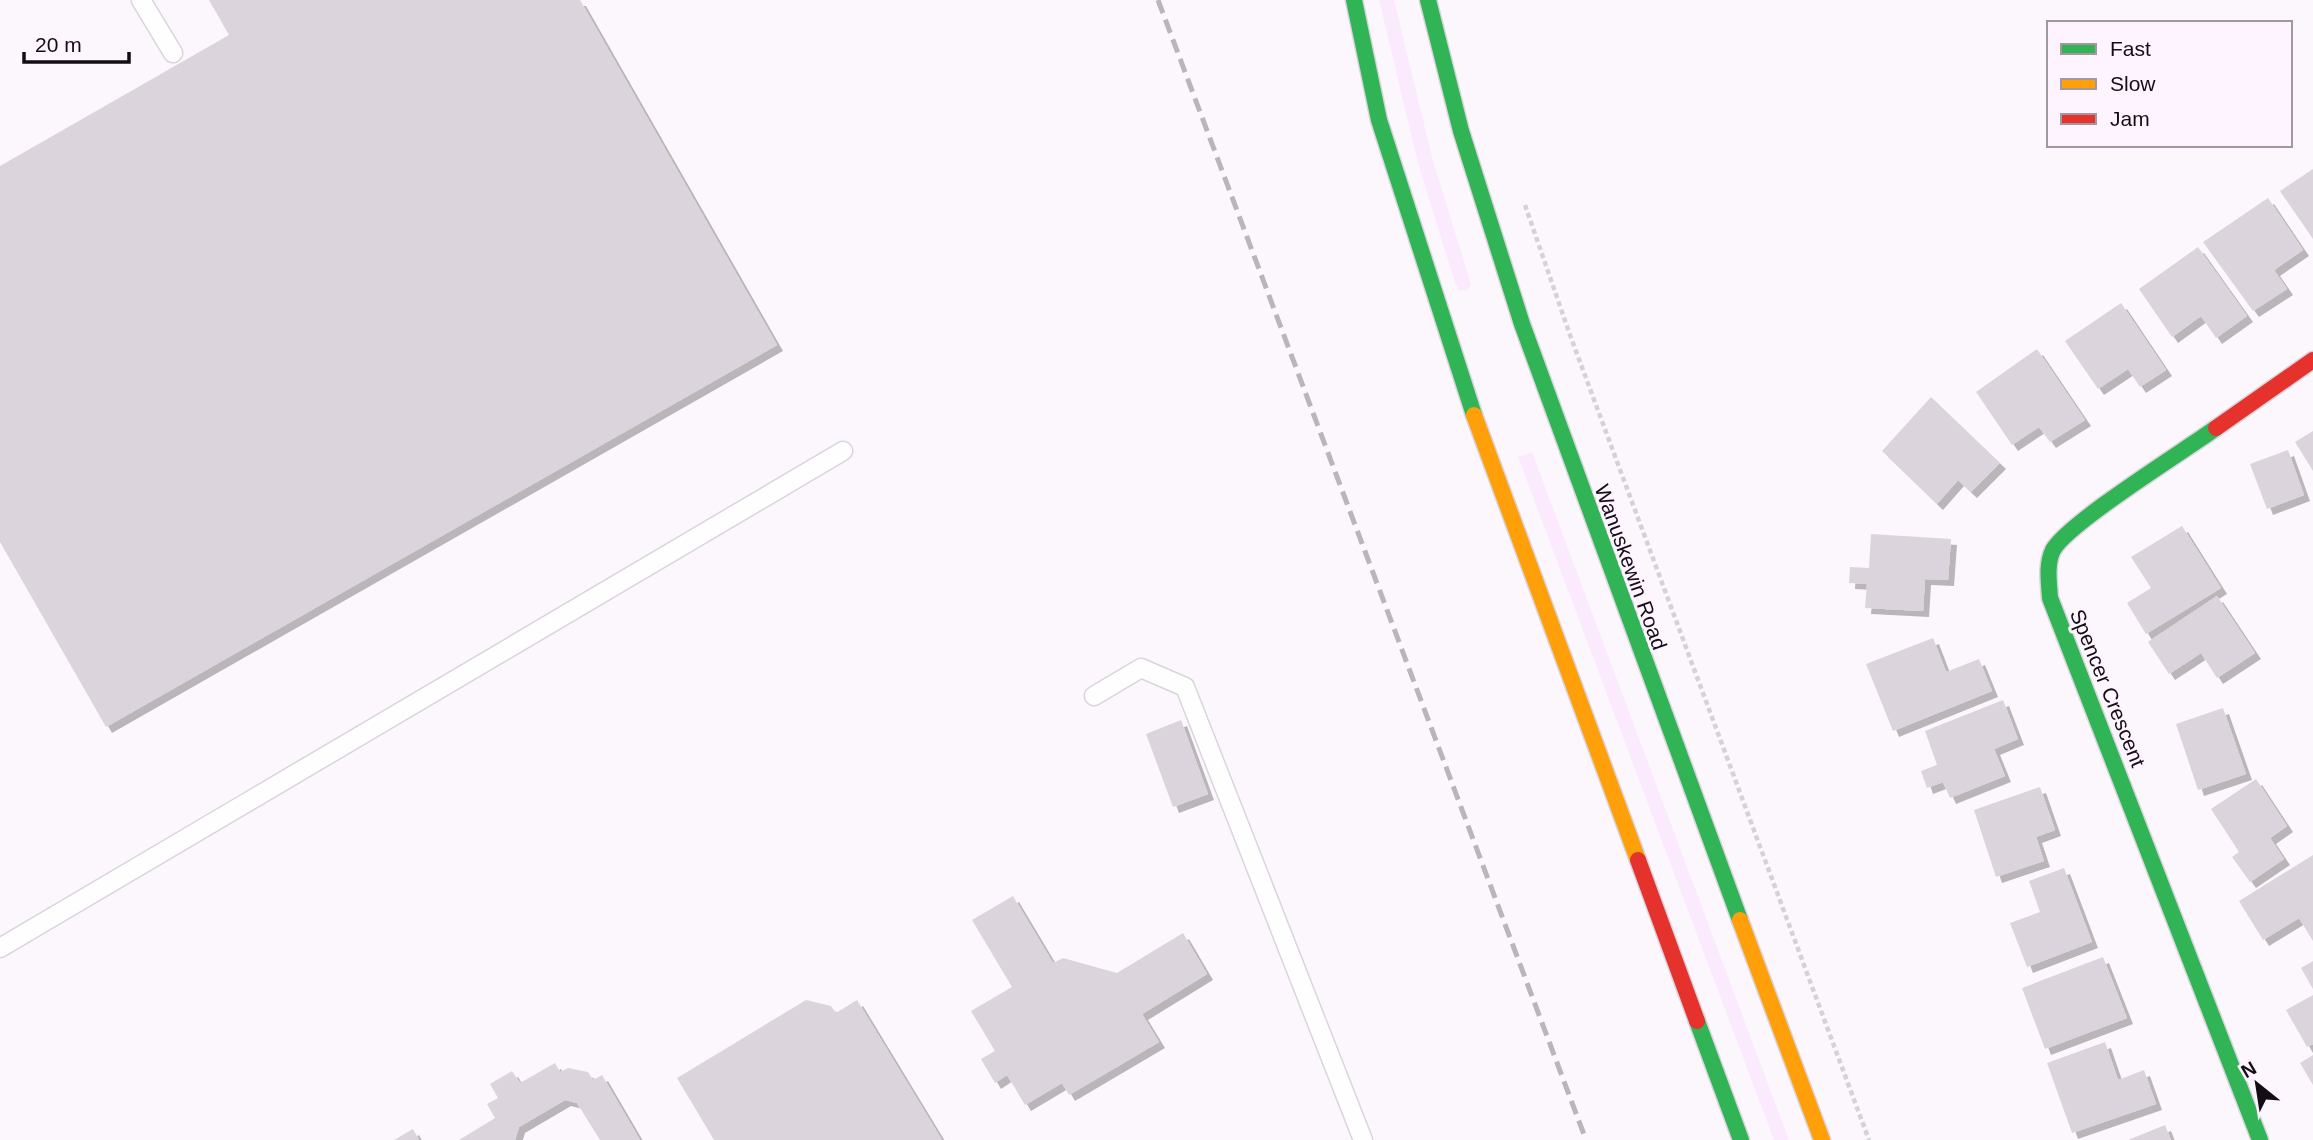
<svg xmlns="http://www.w3.org/2000/svg" width="2313" height="1140" font-family="Helvetica,sans-serif">
<defs>
<filter id="shadow"><feDropShadow dx="6" dy="6" stdDeviation="0" flood-color="#0004"/></filter>
</defs>
<rect width="100%" height="100%" fill="#fcf7fc"/>
<path fill="#fbeafe" d="M1379,0H1394L1433,161L1471,284L1467,291L1459,290L1455,283L1418,163Z
M1532,452L1789,1140H1774L1518,457Z"/>
<path fill="#dbd4dc" filter="url(#shadow)" d="M209,0H580L777,345L106,727L0,542V166L229,35Z
M2313,169V239L2280,191Z
M2268,198L2303,250L2274,270L2287,289L2253,311L2203,242Z
M2198,247L2247,316L2216,338L2201,316L2172,337L2139,289Z
M2121,303L2166,370L2140,387L2128,369L2098,389L2065,341Z
M2037,349L2085,420L2050,442L2039,427L2012,445L1976,392Z
M1931,397L2000,463L1971,492L1958,480L1937,504L1882,451Z
M2313,431V471L2295,442Z
M2288,450L2304,495L2267,509L2250,464Z
M2182,526L2221,588L2146,634L2127,603L2151,588L2131,557Z
M1871,534L1951,539L1948,580L1925,579L1923,611L1865,608L1867,584L1849,583L1850,567L1869,568Z
M2217,596L2255,653L2217,678L2201,653L2169,674L2148,642Z
M1933,638L1946,672L1979,659L1992,691L1893,731L1866,664Z
M2003,700L2018,739L1994,749L2005,776L1950,798L1943,782L1927,788L1921,771L1937,765L1925,731Z
M2223,708L2246,774L2198,790L2176,724Z
M1181,720L1208,794L1173,807L1146,734Z
M2256,779L2287,826L2270,838L2284,859L2250,882L2232,857L2239,852L2211,809Z
M2040,787L2055,830L2036,837L2044,861L1996,877L1974,810Z
M2313,855V941L2299,918L2263,940L2239,901Z
M2064,868L2092,942L2027,967L2010,923L2040,912L2029,881Z
M1013,896L1053,963L1063,958L1117,973L1183,933L1207,974L1142,1014L1159,1042L1069,1095L1062,1083L1025,1105L1007,1075L995,1083L981,1059L995,1051L971,1011L1012,987L972,920Z
M2103,957L2127,1018L2045,1049L2022,988Z
M2313,961V989L2301,968Z
M2313,995V1044L2307,1047L2286,1010Z
M806,1000L831,1006L836,1013L857,1000L942,1140H714L677,1078Z
M2105,1042L2118,1080L2144,1070L2156,1104L2072,1133L2047,1063Z
M2313,1055V1085L2300,1063Z
M555,1063L560,1072L568,1068L588,1072L593,1080L602,1075L640,1140H600L577,1103L565,1100L519,1127L515,1140H459L495,1118L487,1104L498,1098L490,1084L512,1071L520,1083Z
M2165,1125L2171,1140H2128Z
M413,1129L419,1140H394Z"/>
<g fill="none" stroke-linecap="round" stroke-linejoin="round">
<defs>
<path id="lane" d="M141,0L173,53
M1094,696L1141,668L1185,687L1363,1140
M0,948L843,451"/>
<path id="fast" d="M1354,0L1379,120L1474,415
M1428,0L1461,131L1522,324L1740,920
M2216,428C2184,451 2068,523 2053,550C2046,564 2049,583 2050,598L2260,1140
M1697,1021L1741,1140"/>
<path id="slow" d="M1474,415L1638,860
M1740,920L1822,1140"/>
<path id="jam" d="M2216,428L2313,360
M1638,860L1697,1021"/>
</defs>
<use href="#lane" stroke="#dad4dc" stroke-width="21"/>
<use href="#fast" stroke="#dad4dc" stroke-width="19"/>
<use href="#slow" stroke="#dad4dc" stroke-width="19"/>
<use href="#jam" stroke="#dad4dc" stroke-width="19"/>
<path stroke="#d3d2d4" stroke-width="4.5" stroke-dasharray="5 3.5" stroke-linecap="butt" d="M1525,205L1570,335L1869,1140"/>
<use href="#lane" stroke="#fffeff" stroke-width="18"/>
<use href="#fast" stroke="#30b455" stroke-width="16"/>
<use href="#slow" stroke="#ff9f0a" stroke-width="16"/>
<use href="#jam" stroke="#e5322d" stroke-width="16"/>
<path stroke="#b8b6b8" stroke-width="5" stroke-dasharray="14 7" stroke-linecap="butt" d="M1158,0L1586,1140"/>
</g>
<g text-anchor="middle" dominant-baseline="central" stroke-width="6" stroke-linejoin="round" paint-order="stroke">
<g font-size="21" fill="#150d16" stroke="#fef4ff">
<text transform="translate(1631 567) rotate(70)">Wanuskewin Road</text>
<text transform="translate(2108 688) rotate(68)">Spencer Crescent</text>
</g>
</g>
<rect x="2047" y="21" width="245" height="126" fill="#fef4ff" stroke="#a198a2" stroke-width="2"/>
<rect x="2061" y="44" width="35" height="10" fill="#30b455" stroke="#a198a2" stroke-width="2"/>
<text x="2110" y="56" font-size="21" fill="#150d16">Fast</text>
<rect x="2061" y="79" width="35" height="10" fill="#ff9f0a" stroke="#a198a2" stroke-width="2"/>
<text x="2110" y="91" font-size="21" fill="#150d16">Slow</text>
<rect x="2061" y="114" width="35" height="10" fill="#e5322d" stroke="#a198a2" stroke-width="2"/>
<text x="2110" y="126" font-size="21" fill="#150d16">Jam</text>
<g transform="translate(2257 1084) rotate(330)" stroke="#fef4ff" stroke-width="5" paint-order="stroke">
<path d="M0-5L12 26L0 18L-12 26Z" fill="#150d16"/>
<text y="-10" font-size="19" font-weight="bold" text-anchor="middle" fill="#150d16">N</text>
</g>
<path d="M24 52v10h105v-10" fill="none" stroke="#150d16" stroke-width="3.5"/>
<text x="35" y="52" font-size="21" fill="#150d16" stroke="#fef4ff" stroke-width="5" paint-order="stroke">20 m</text>
</svg>
